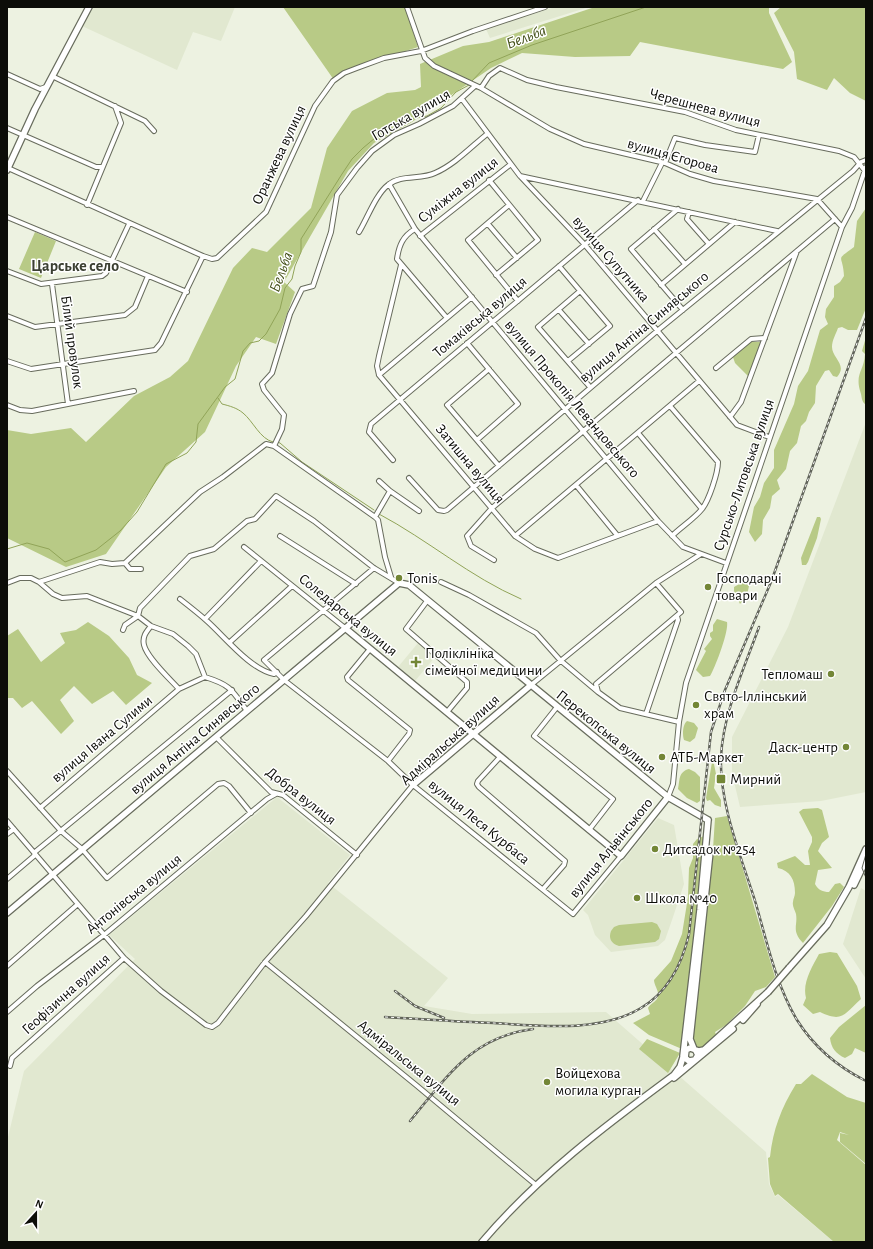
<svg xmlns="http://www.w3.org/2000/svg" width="873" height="1249" font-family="'Alegreya Sans',sans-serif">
<rect width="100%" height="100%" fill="#edf2e1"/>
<path fill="#e1e8d0" d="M92,7H235L221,41L193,32L177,70L82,26Z
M555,7H589L490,38L486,29Z
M866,422V792L821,801L740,807L732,773V737L788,627Z
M418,643L435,657L415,681L398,667Z
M277,797L350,855L328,883L448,978L424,1006L472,1014L606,1012L766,1152L769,1184L775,1197L778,1195L834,1242H7V1141L24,1071L135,959L109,935Z
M658,818L674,825L684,884L672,920L665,940L658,946L611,952L595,935L588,915L583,910Z
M861,888L866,891V979L843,944Z"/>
<path fill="#b8ca86" d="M283,7H405L418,47L355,68L334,80Z
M595,7H769V13L792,62L783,69L640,42L630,56L575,57L522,53L491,68L412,122L374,143L348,171L284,282L295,292L276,344L256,337L236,366L205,432L166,467L106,554L66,567L7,538V430L31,434L71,428L86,442L134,396L170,377L188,361L233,268L252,248L267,252L311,208L327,148L352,111L387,93L415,90L421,87L420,64L463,46L489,42Z
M781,7H866V101L850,93L834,78L827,90L797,79L794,52L774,13Z
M866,208V308L857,330H848L842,327L838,328C836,334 832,340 832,347C832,358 848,365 837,377L833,376L829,370L825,371L816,386L815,403L809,412L806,421L801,426L797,443L790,451L786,469L777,480L780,489L772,496L770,508L763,520L762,534L755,542L749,532L754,507L760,497L764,483L774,468V450L794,404L798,386L808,371L820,330L828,324L825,317L826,309L834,297V286L840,282L844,276C843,253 834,262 854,247L857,221Z
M35,232L56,241L41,278L19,269Z
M866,337V405C862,402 862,399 861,394C854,373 864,372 865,354L862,351Z
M750,342H760V347L749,377L735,363L733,357Z
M817,517H820L821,519L817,538L808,562L806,565H802L801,558Z
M743,582L749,586L747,595L740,604L734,591V587Z
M717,619L727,622C729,631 715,668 710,676L703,677L696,670L706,651L704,649L712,639L710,636V633L713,631V625Z
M88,622L109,636L129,658L137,675L152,683L126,705L113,691L92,704L74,686L60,700L74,721L61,734L32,701L22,708L13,698H7V636L18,629L41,662L65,643L60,633L76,630Z
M687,721L694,723L698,728L695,738L690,742L684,740C682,734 683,724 687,721Z
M712,762L714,764L716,774L714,788L721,800V807L715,805L710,800L707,801L706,798Z
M689,769L695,772L700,777V801L697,803L687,798L678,789C680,780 678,772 689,769Z
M818,808L822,810L829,837L822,843L818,851L832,868L818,870L815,884C818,890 823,892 829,892L835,884L840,883L844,887L832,906L803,943C791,930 798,926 796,914C795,910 792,906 793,902C793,899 795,896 795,893C795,879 790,871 778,868L777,863L795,856L805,865H810L808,851L812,842V837L799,812L803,809Z
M727,816L775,977L766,987L755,991L745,1006L726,1025L715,1032L717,1037L702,1049C695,1049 694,1043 692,1037L712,864L715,818Z
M704,836L706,848L682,1049L649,1035L633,1023L650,1014L648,1008C650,1004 654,1003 657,999C661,993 654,986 654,980L671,961L682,934L688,897L689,868L693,858V844L697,839Z
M652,922L657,924L661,931L659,939L655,942L619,946C612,944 608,939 611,931L614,927L619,925Z
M830,952L837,953L857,986L861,999C844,1014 843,1023 820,1012L813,1014L803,1005L806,998C802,983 812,967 819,954Z
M866,1005V1053L855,1048L852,1054L845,1058C836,1054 831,1048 830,1038L839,1027Z
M647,1039L680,1053L668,1073L639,1049Z
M812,1074L847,1097L866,1103V1164L840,1142V1133L849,1135L840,1132L837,1140L866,1165V1242H834L778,1194L775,1196L770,1184L768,1158L770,1157C773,1130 781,1108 796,1084H801Z"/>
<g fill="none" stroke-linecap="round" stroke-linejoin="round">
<path stroke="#91a458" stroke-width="1" d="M471,82L489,63L532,45L646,7
M218,398L222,404C230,406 237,408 243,413C253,421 260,439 273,442
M277,442L280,443L302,462L374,510
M379,514C428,540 470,577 521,599
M7,549L27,543L49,549L65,562L96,550L120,531L137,512L166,464L187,453L196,442L198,424L225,387L235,379L243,351L250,343L259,341L266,334L280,309L285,288L292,279L295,266L301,252V239L342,174L352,159L363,148L375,138L411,119L427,116L441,108L456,92L469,85"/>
<defs>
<path id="street" d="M407,7L425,58L434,66L481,88L550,129L584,144L665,163L690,174L714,181L817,199L842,227
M7,74L40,89L46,87
M54,77L145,121L154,131
M481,88L489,76L500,68L527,80L556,87L685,112L736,130L839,151L854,157L865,171
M462,99L520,176L777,231
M7,128L96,167H102
M665,163L675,138L705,145L755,152L759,135
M8,168L203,256L212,259L217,258L266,212L315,106L333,81L344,73L357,68L384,58L421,51L473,31L545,7
M520,176L585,245L737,425L769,437
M489,180L538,240L496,275
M389,184L415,229L658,521L683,547L726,563
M643,201L662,163
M87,205L121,123L115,106
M509,205L468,240L518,301
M678,209L631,249L683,310
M689,212L687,219L709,244
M7,217L187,292
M488,224L517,258
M415,229C403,236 399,245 397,259L447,318
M654,229L685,264
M359,232C367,219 376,194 388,185C401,174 421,180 435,173C454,165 471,147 487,134
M420,236L511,164
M401,265L379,356L377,366L379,375L515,536L535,549L558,558L658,521
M559,266L610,326L568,361
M7,271L41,284L102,276L106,273L129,224
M52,284L68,404
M661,285L735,222
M580,291L538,327L590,387
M559,310L589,344
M7,316L35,327L125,315L135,307L148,276
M467,343L518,404L477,440
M7,361L31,369L155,350L161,343L203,256
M716,368L751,339L765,338
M489,369L447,405L499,466
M379,375L472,297
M7,405L20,410L32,411L134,391
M670,406L718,462C718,473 709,500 702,509C694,519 681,527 672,536
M730,417L741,402L797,251
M638,433L702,509
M274,446L282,429L284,415L264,390L262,384L272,373L290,314L302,289L313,286L331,232L337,195L357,168L372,151L394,135L419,124L453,106L475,86
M393,460L369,432L371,424L638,200
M409,478L438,510L444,511L447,510L657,331L853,171L861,162L866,160
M379,481L390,491L419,511
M576,485L617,535
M390,491L375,517L378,520L385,557L391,577
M280,536L356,584
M515,536L699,381
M244,547L345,628
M494,560L471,546L467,536L492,508L835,219
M125,563L200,492L223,477L266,444L274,446L375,517
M125,563L130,569H141
M374,568L264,660L284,680L388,761L413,785L573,914L621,856
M39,582L100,562L112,564L125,563
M441,582L469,595L536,633L560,660L598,692L596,684L681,612L656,583
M7,583L20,578H31L39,582L53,594L62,598L87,596L138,616L151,626L173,634L188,646L196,654L205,677
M180,599C189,606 198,613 207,621C225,637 251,670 274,674L277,672
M427,601L406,629L467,682V688L447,712
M205,619L261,561
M151,626C146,632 142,637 144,645C147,658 170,679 179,689
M123,630L125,625L138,616L140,608L190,556L214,549L247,521L255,519L276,496L314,521L374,568L399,583
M230,642L292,586
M370,649L347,677L348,680L410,730L409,734L388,761
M531,685L656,583L701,554
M598,692L620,708L679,722
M557,707L534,736L613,799L589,830
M646,714L678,620L677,616
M216,737L271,792L283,795L357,855
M500,757L478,781L477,784L479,787L565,861L564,865L543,889
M7,771L61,831L82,849L107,878L218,784L224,783L229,786L251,813
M668,797L673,784L679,722L686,683L842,227L852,208L866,167
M40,808L179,689L205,677C231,685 232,690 247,711
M7,821L124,958L161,991L206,1025L212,1027L218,1023L265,962L306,916L413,785
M7,834L14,829
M7,879L34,856L35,852L232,690
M265,962L416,1085L536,1185
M7,966L78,904
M7,1012L37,986L104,935L267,799L276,794
M10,1066L12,1058L124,958"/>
<path id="secondary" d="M7,170L35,109L89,7
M345,628L621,856L668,797
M413,785L531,685
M854,885L866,860
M7,913L399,583L409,585L668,797L708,820
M789,968L827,925L849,887L866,849
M743,1020L757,1004
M694,1049L690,1039L710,852
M696,1051L698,1055L695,1060L689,1061L685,1058L686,1050L690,1048L699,1051L704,1050L768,992
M683,1056L700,910L708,820
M674,1078L733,1029
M482,1242C537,1177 606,1125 674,1075L680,1067L684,1054"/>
</defs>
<use href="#street" stroke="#686c5d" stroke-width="6"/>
<use href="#secondary" stroke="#686c5d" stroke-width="8"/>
<use href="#street" stroke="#fff" stroke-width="4"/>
<use href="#secondary" stroke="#fff" stroke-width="5.5"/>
<path stroke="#606359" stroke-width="1" d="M866,854L862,868L866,878"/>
<defs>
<path id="rail" d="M759,627C744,669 723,713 721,757C719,804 742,859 756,904C767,942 776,985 797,1020C814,1047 838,1067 866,1081
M395,991L415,1006L444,1018
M385,1017C422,1019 458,1022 494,1023C540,1026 600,1033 641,1008C668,992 682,964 689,934L711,732L725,690L771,582L866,318
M410,1121C447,1077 471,1037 533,1029"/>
</defs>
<use href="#rail" stroke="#606359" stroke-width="2.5"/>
<use href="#rail" stroke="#fff" stroke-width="1" stroke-dasharray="3" stroke-linecap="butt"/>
<defs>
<path id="secondary-bridge" d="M768,992L789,968"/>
</defs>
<use href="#secondary-bridge" stroke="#686c5d" stroke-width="8" stroke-linecap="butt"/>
<use href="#secondary-bridge" stroke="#fff" stroke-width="5.5"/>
</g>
<g fill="#738636" stroke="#fff" stroke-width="1.5">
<circle cx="399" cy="578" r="4"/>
<circle cx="708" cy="587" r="4"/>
<path d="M414 656h4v4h4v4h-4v4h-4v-4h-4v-4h4z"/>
<circle cx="831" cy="674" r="4"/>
<circle cx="696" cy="705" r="4"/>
<circle cx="846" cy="747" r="4"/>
<circle cx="662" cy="757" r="4"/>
<rect x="716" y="774" width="10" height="10" rx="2"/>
<circle cx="655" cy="849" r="4"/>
<circle cx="637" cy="898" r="4"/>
<circle cx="547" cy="1082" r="4"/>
</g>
<g text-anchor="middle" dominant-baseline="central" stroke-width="3" stroke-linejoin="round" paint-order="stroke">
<g font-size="15" fill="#0c0d08" stroke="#fff">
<text transform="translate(705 108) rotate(15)">Черешнева вулиця</text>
<text transform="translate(411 115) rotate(-30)">Готська вулиця</text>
<text transform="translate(279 155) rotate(-65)">Оранжева вулиця</text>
<text transform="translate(673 156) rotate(16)">вулиця Єгорова</text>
<text transform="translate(458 190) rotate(-38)">Суміжна вулиця</text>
<text transform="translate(611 259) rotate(49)">вулиця Супутника</text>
<text transform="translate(480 317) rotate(-40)">Томаківська вулиця</text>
<text transform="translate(644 327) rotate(-40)">вулиця Антіна Синявського</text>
<text transform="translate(72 342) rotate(82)">Білий провулок</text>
<text transform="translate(572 399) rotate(50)">вулиця Прокопія Левандовського</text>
<text transform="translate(470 464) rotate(50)">Затишна вулиця</text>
<text transform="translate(744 475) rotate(-71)">Сурсько-Литовська вулиця</text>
<text transform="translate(348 615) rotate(39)">Соледарська вулиця</text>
<text transform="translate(606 732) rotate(39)">Перекопська вулиця</text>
<text transform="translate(102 739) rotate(-40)">вулиця Івана Сулими</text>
<text transform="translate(195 739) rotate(-40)">вулиця Антіна Синявського</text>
<text transform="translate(450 740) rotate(-42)">Адміральська вулиця</text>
<text transform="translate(301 796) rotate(38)">Добра вулиця</text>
<text transform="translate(479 822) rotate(39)">вулиця Леся Курбаса</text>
<text transform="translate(611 848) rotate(-51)">вулиця Альвінського</text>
<text transform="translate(134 894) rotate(-39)">Антонівська вулиця</text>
<text transform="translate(66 994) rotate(-42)">Геофізична вулиця</text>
<text transform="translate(409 1063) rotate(39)">Адміральська вулиця</text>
</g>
<g font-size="15" fill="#0c0d08" stroke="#fff" text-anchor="start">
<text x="407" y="578">Tonis</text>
<text x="716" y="578">Господарчі<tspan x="716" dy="17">товари</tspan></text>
<text x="425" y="653">Поліклініка<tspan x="425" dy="17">сімейної медицини</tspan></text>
<text x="823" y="674" text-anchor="end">Тепломаш</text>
<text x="704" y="696">Свято-Іллінський<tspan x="704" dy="17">храм</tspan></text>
<text x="838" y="747" text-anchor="end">Даск-центр</text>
<text x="670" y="757">АТБ-Маркет</text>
<text x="730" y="779">Мирний</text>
<text x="663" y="849">Дитсадок №254</text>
<text x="645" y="898">Школа №40</text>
<text x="555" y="1073">Войцехова<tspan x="555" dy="17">могила курган</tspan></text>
</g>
<g font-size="16" font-style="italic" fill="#445019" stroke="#fff">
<text transform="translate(526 37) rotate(-21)">Бельба</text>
<text transform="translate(281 272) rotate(-70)">Бельба</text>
</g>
<g font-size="16" font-weight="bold" fill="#3b3f32" stroke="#fff">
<text x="75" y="266">Царське село</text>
</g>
</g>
<rect width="873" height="1249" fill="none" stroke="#0c0d08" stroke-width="16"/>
<g transform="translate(36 1213) rotate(21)" stroke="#ffffff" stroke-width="3" paint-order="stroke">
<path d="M0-3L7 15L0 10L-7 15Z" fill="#0c0d08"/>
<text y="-6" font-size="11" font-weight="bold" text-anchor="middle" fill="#0c0d08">N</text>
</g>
</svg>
